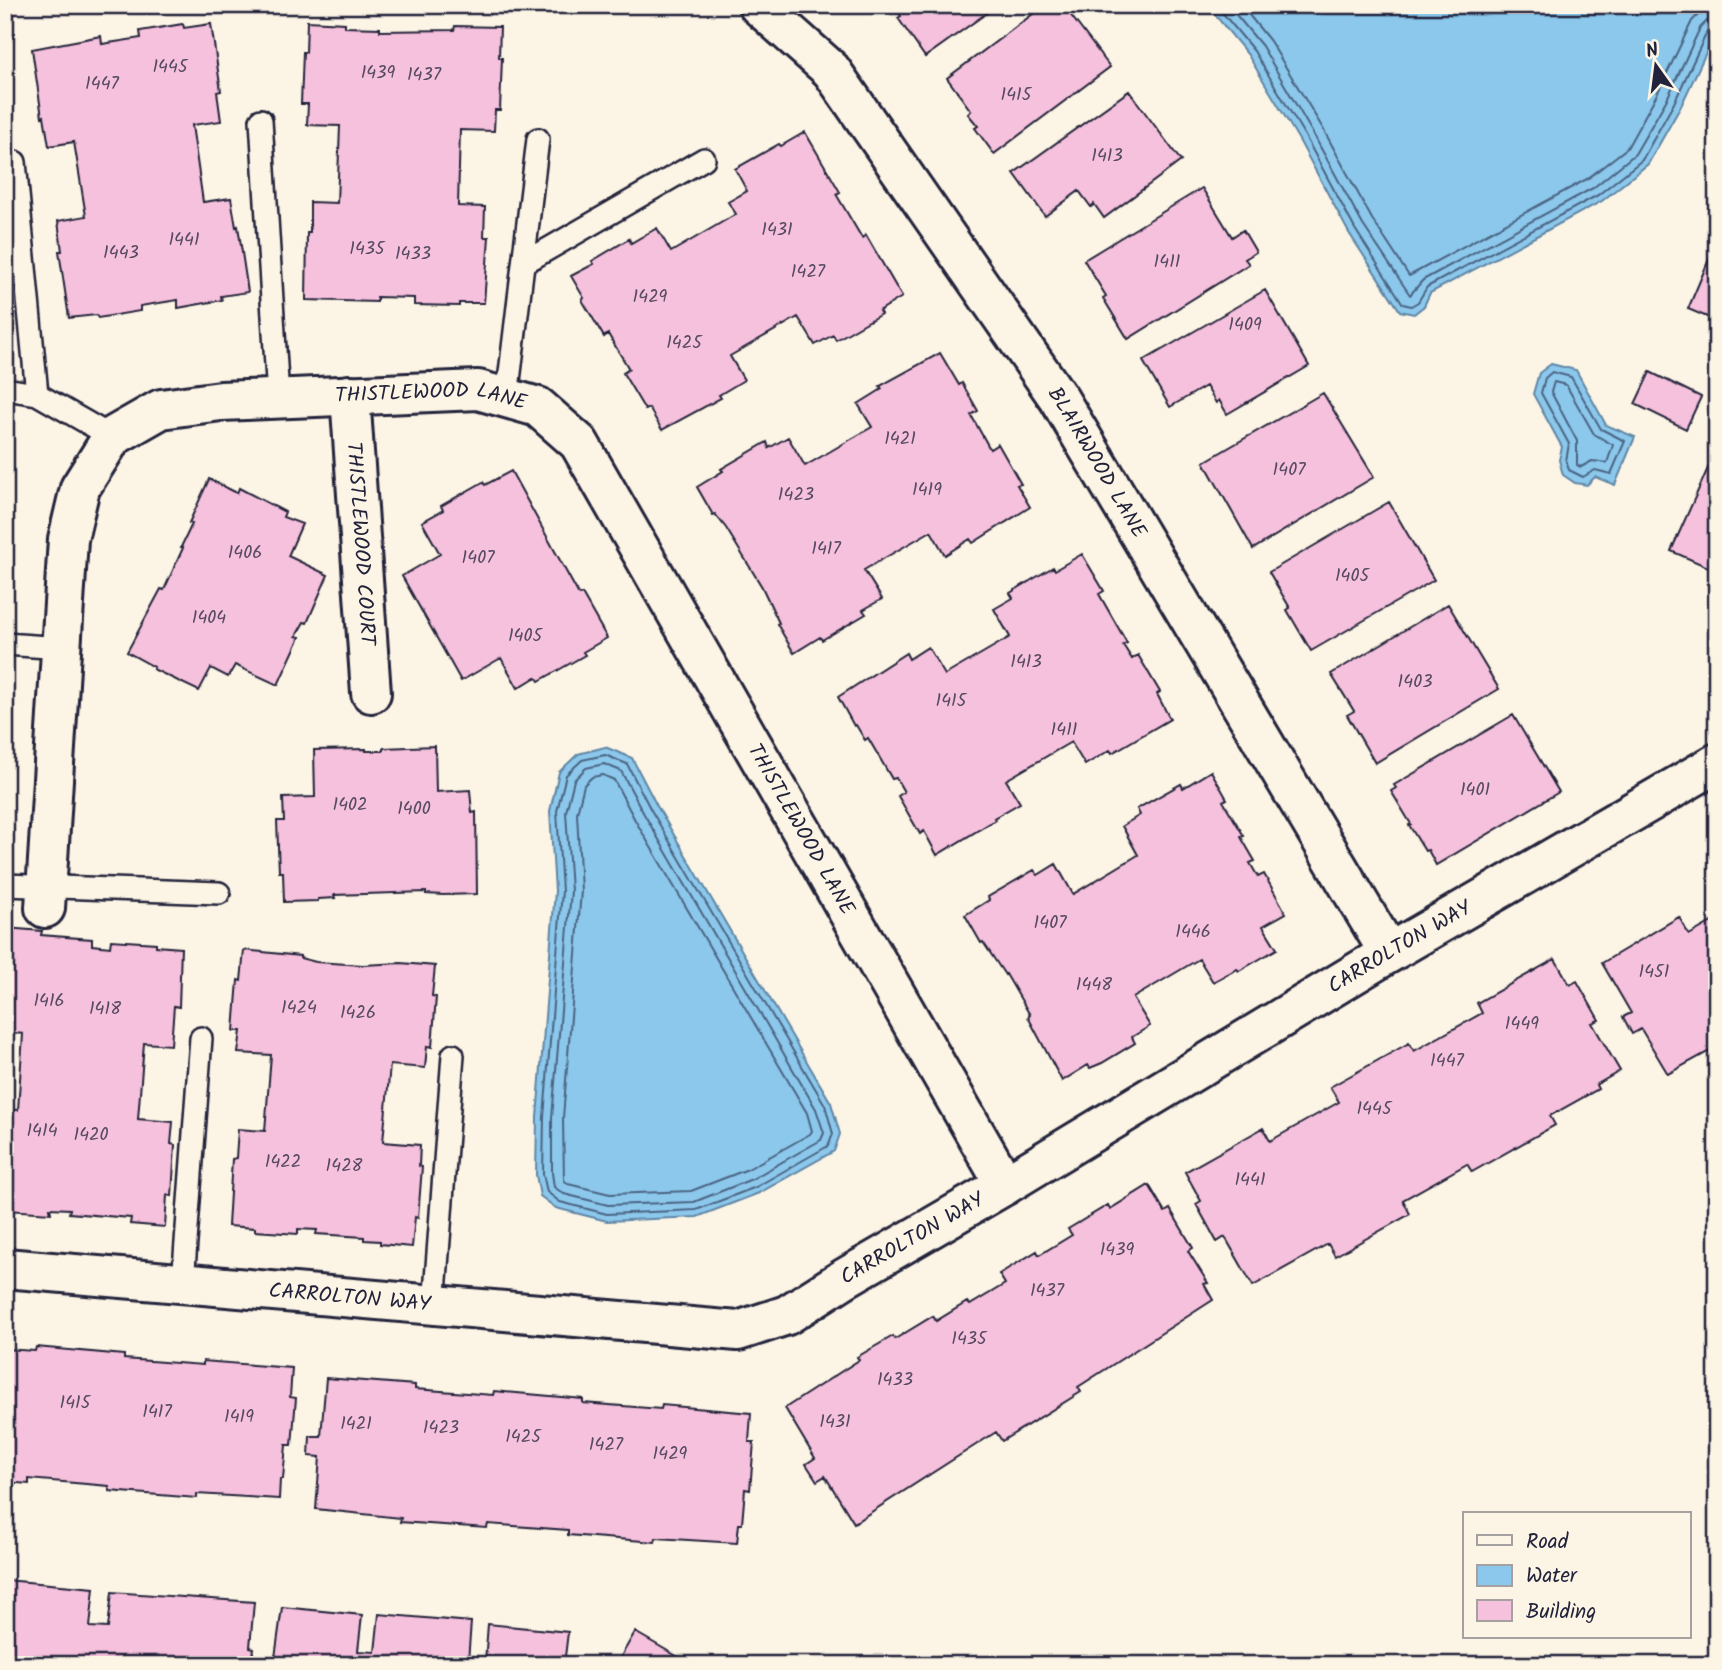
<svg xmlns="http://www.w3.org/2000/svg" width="1722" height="1670" font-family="Kalam,sans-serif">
<rect width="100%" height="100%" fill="#fcf5e5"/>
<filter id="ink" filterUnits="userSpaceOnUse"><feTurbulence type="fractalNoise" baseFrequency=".0143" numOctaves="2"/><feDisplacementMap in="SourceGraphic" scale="14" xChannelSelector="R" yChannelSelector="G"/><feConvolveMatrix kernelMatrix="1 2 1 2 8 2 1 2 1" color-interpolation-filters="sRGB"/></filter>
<g filter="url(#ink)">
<path fill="#8bc8ec" stroke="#6186a5" stroke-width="2" d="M1207,5H1717V29L1681,106L1648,164L1602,201L1430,293L1424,306L1414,314L1400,311L1349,233L1299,140L1248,55Z
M1551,364L1576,370L1606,425L1635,437L1615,485L1595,477L1587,485L1575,483L1563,475L1559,460L1562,447L1533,394L1539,373Z
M605,747L632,758L657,806L831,1103L840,1134L834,1151L759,1193L697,1217L607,1221L556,1208L540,1196L536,1175L537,1117L555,891L550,811L559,772L578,754Z"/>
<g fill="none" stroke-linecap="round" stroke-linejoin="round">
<path stroke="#4c6482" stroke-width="2" d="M1216,5L1254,51L1305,136L1355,229L1403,304L1411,306L1418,302L1427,287L1598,195L1642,160L1674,103L1707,32L1717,28
M1228,5L1262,46L1312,132L1363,225L1410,295L1423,280L1593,188L1635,154L1667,99L1700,28L1707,21L1717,19
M1241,5L1270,41L1322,127L1372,219L1409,276L1587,179L1627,148L1657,94L1692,21L1702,11L1717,8
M1552,372L1571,377L1601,429L1625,441L1611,474L1595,470L1583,477L1569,470L1566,461L1569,444L1541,393L1545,378Z
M1554,382L1566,385L1594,434L1613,445L1607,463L1592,461L1581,467L1577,465V441L1551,392Z
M605,755L627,764L651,810L825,1105L833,1134L828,1146L756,1187L696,1210L607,1214L560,1202L547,1192L543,1174L544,1117L562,891L557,811L566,775L582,760Z
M604,764L621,771L644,814L816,1109L824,1133L821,1140L752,1179L694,1202L608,1205L564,1194L554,1187L552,1173V1118L571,891L566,812L574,780L586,768Z
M603,775L614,780L635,820L807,1113L812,1131L810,1134L748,1169L691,1191L610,1194L568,1184L564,1180L563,1118L581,891L577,813L584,785L592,777Z"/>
</g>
<path fill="#f6c1dc" stroke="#22223b" stroke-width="2" d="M893,5H998L925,57L898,18L901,16Z
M1045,5H1063L1110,67L994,154L975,128L978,126L968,114L971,111L947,78Z
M307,21L345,23V27L380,28V31L454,30L455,26L500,27L499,58H502L500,110H495L494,131L460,130L458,206L485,207L484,237H489L484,303H459V306L414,305V298L377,297V302L306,300L307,233H310V202L337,203L340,126L307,125L308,104H301L303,52H306Z
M183,24L184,28L211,24L221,91L217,92L221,121L192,125L203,202L231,198L236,227L238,226L248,292L221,296L222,300L178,308V300L140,306V311L98,318L96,315L69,318L59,251H62L58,221L86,216L74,142L49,146L44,116L42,117L32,49L101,36L102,44L141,38L140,31Z
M1129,91L1181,161L1104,218L1094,204L1091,207L1079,191L1045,216L1014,173Z
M805,132L840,192L836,194L862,238L866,235L902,297L879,311L881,314L836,340L833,335L815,345L798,317L730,356L744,380L719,395L721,398L662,430L649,408L645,410L623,373L629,369L608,334L604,337L582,300L584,298L571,276L594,264L592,261L629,239L631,243L657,228L671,252L736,214L728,202L747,191L735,169L779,144L781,146Z
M1202,188L1232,237L1243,230L1256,252L1245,259L1249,264L1128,339L1103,298L1106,296L1084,260Z
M1715,245L1717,246V324L1712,322V319L1688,309Z
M1265,290L1309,366L1227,414L1219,400L1216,403L1206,386L1170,407L1143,361Z
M940,353L959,385L962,383L978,411L971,415L990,449L998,444L1021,484L1017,485L1030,507L973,543L970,539L945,555L931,531L864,570L882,599L863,610L866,614L822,640L820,637L794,653L777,624L779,623L762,587L726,528L715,514L713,515L697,487L723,471L721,469L767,442L769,448L788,437L805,466L872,427L858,404L882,389L880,386Z
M1650,372L1701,397L1686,429L1635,404Z
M1323,393L1374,477L1253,549L1204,462Z
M5,426H11L9,495H5Z
M1717,448V571L1671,551Z
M511,471L579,595L582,594L607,638L583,652L585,655L539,681L536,677L518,688L501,658L461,681L402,576L440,554L422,522L443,510L441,506L483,482L485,485Z
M209,479L237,493L239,488L285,512L283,517L302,524L288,556L328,575L307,623L304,622L296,636L300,637L278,685L235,665L228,677L211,668L199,691L153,669L154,667L127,652L161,589L164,590L183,548L181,547L192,524L189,523Z
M1389,502L1434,580L1311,651L1287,610L1290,608L1269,572Z
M1082,554L1104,591L1099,594L1127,643L1123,645L1132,659L1138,655L1160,692L1157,694L1170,719L1112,753L1110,750L1085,765L1071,742L1006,780L1020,803L994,818L995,820L937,855L924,831L920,834L898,796L904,792L896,778L892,779L868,738L865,740L856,725L854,726L838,697L906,653L909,659L928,647L945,675L1010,637L994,609L1013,598L1010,593L1053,567L1055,570Z
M1448,604L1499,689L1375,763L1347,715L1354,711L1331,674Z
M1513,715L1559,792L1436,865L1428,850L1425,851L1409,825L1411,824L1391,791L1396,788L1394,785Z
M435,746L436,792L470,790L472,813L476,812L477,894L443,895L426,894V892L334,895L335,898L318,899V901L284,902L283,872H279L277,821H284L283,798L315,797L314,750L366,749V751H383V748Z
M1211,771L1227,799L1223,801L1244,836L1241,837L1255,861L1250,863L1258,877L1264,874L1286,913L1263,926L1277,949L1239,971L1237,969L1213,982L1199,959L1133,998L1150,1026L1132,1037L1135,1043L1102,1063L1090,1068L1088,1065L1062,1081L1028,1017L1030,1015L1006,974L1005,975L983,942L981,943L965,915L989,900L988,897L1034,870L1038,875L1056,864L1073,894L1138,855L1122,826L1140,815L1137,809L1181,784L1183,788Z
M1679,917L1689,935L1717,919V1047L1668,1074L1641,1029L1632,1034L1623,1017L1631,1013L1602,963Z
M5,928L42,931L41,935L92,939V945L110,947L111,940L156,943V946L181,948L179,1007L174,1006L171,1045L144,1043L138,1119L173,1122L171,1144L175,1145L172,1196L167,1195L165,1227L130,1224L131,1218L69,1213L70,1209L50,1208L51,1213L7,1210L5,1109L18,1110L23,1034L5,1032Z
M244,950L300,956V958L316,962L363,965L401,963L435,966L432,996L436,997L432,1047L427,1046L425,1068L390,1065L383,1142L420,1145L419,1166L422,1167L418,1218L415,1217L412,1247L380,1244V1241L364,1240V1237L316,1234L317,1230L298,1229V1234L255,1231V1228L228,1226L232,1159L236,1158L238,1129L265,1131L271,1055L238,1053L241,1031H234L238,980L241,981Z
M1555,959L1570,985L1577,981L1599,1020L1592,1023L1620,1071L1596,1085L1598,1089L1550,1116L1555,1125L1472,1172L1467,1164L1403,1200L1410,1214L1335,1256L1328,1244L1253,1286L1225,1237L1217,1242L1196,1204L1201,1201L1185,1172L1263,1128L1270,1141L1339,1102L1330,1087L1409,1043L1414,1051L1482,1013L1477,1003Z
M1149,1185L1165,1212L1170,1209L1193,1248L1188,1251L1208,1283L1204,1284L1213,1300L1078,1387L1081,1392L1002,1441L996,1432L854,1523L825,1476L817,1481L806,1464L815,1458L785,1408L859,1360L857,1357L893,1336L895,1339L933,1316L936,1321L967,1302L970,1305L1005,1284L999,1274L1037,1251L1039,1255L1072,1235L1068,1229L1108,1205L1110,1209Z
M36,1347L124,1355V1359L203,1365V1361L292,1368L290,1397L296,1398L292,1445H286L283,1479H280L279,1499L197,1494V1498L109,1491V1486L29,1479V1484L5,1482V1349L35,1351Z
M326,1378L415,1385V1389L493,1395L494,1391L583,1399V1403L661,1409L662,1405L751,1413L749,1442H754L750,1490L745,1489L742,1524H739L737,1543L656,1538L655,1542L568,1535V1530L488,1524L487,1528L400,1522L401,1518L316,1509L320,1457L309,1456L310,1436H321Z
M5,1580L94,1588L90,1627L108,1628L112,1592L254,1602L250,1647L254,1648L252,1665H5Z
M282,1607L362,1615L358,1651L375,1652L379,1614L471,1622L468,1661L485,1662L488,1624L568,1632L564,1665H274Z
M635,1632L692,1665H616Z"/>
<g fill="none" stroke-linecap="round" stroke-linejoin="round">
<defs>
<path id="service" d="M261,120L278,398
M15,162L37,394
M524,263L704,159
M5,389L37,394L112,437
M507,398L538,139
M5,644L62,648
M5,885L219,893
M183,1283L201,1038
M434,1306L453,1055"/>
<g id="minor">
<path id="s1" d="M758,5L831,70L1059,399L1389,953"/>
<path id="s2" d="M350,395L371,693"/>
<path id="s3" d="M45,908L68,539L80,488L112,437L161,409L221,401L478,390L538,407L579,443L1005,1185"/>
<path id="s4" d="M5,1268L738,1331L787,1315L845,1278L1005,1185L1389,953L1717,763"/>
</g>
</defs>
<use href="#service" stroke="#22223b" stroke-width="26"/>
<use href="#minor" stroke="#22223b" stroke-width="44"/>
<use href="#service" stroke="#fcf5e5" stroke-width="21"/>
<use href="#minor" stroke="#fcf5e5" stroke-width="38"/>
</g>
</g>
<g text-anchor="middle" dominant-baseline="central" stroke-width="6" stroke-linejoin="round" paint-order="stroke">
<g font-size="18" fill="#574a63">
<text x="170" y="67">1445</text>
<text x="378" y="73">1439</text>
<text x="424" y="75">1437</text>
<text x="102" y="84">1447</text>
<text x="1016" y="95">1415</text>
<text x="1107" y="156">1413</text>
<text x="777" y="230">1431</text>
<text x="184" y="240">1441</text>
<text x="367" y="249">1435</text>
<text x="121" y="253">1443</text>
<text x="413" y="254">1433</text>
<text x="1167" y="262">1411</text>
<text x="808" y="272">1427</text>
<text x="650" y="297">1429</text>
<text x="1245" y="325">1409</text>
<text x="684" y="343">1425</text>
<text x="900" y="439">1421</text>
<text x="1289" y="470">1407</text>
<text x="927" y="490">1419</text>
<text x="796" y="495">1423</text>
<text x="826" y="549">1417</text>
<text x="245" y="553">1406</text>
<text x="478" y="558">1407</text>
<text x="1352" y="576">1405</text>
<text x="209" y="618">1404</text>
<text x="525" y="636">1405</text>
<text x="1026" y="662">1413</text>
<text x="1415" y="682">1403</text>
<text x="951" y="701">1415</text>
<text x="1064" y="730">1411</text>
<text x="1475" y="790">1401</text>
<text x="350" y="805">1402</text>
<text x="414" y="809">1400</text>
<text x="1050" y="923">1407</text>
<text x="1193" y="932">1446</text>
<text x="1654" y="972">1451</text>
<text x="1094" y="985">1448</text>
<text x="49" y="1001">1416</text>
<text x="299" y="1008">1424</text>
<text x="105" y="1009">1418</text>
<text x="358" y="1013">1426</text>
<text x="1522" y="1024">1449</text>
<text x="1447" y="1061">1447</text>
<text x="1374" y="1109">1445</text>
<text x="42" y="1131">1414</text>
<text x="91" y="1135">1420</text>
<text x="283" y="1162">1422</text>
<text x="344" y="1166">1428</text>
<text x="1250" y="1180">1441</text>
<text x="1117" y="1250">1439</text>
<text x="1047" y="1291">1437</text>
<text x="969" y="1339">1435</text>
<text x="895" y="1380">1433</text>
<text x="75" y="1403">1415</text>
<text x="157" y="1412">1417</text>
<text x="239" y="1417">1419</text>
<text x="835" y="1422">1431</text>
<text x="356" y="1424">1421</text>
<text x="441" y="1428">1423</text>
<text x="523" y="1437">1425</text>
<text x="606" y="1445">1427</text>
<text x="670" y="1454">1429</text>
</g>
<g font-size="21" fill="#22223b" stroke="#fcf5e5">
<text stroke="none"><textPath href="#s3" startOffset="810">THISTLEWOOD LANE</textPath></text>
<text stroke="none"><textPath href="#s1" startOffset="572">BLAIRWOOD LANE</textPath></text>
<text stroke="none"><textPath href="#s2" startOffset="149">THISTLEWOOD COURT</textPath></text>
<text stroke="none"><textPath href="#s3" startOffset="1419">THISTLEWOOD LANE</textPath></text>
<text stroke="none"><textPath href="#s4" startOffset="1502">CARROLTON WAY</textPath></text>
<text stroke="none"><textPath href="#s4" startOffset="934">CARROLTON WAY</textPath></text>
<text stroke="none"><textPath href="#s4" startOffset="346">CARROLTON WAY</textPath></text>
</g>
</g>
<rect width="1722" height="1670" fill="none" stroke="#fcf5e5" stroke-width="28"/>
<rect x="14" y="14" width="1694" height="1642" fill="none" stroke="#22223b" stroke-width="2.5" filter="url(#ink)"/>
<rect x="1463" y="1512" width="228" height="126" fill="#fcf5e5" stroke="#a5a1a1" stroke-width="2"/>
<rect x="1477" y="1535" width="35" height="10" fill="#fcf5e5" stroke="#a5a1a1" stroke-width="2"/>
<text x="1526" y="1548" font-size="21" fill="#22223b">Road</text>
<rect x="1477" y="1565" width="35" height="21" fill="#8bc8ec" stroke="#a5a1a1" stroke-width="2"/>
<text x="1526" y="1582" font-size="21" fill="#22223b">Water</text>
<rect x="1477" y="1600" width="35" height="21" fill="#f6c1dc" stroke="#a5a1a1" stroke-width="2"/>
<text x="1526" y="1618" font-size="21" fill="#22223b">Building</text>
<g transform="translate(1656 66) rotate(346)" stroke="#fcf5e5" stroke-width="5" paint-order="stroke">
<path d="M0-5L12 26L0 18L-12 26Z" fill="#22223b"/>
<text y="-10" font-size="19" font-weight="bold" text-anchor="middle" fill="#22223b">N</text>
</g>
</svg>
